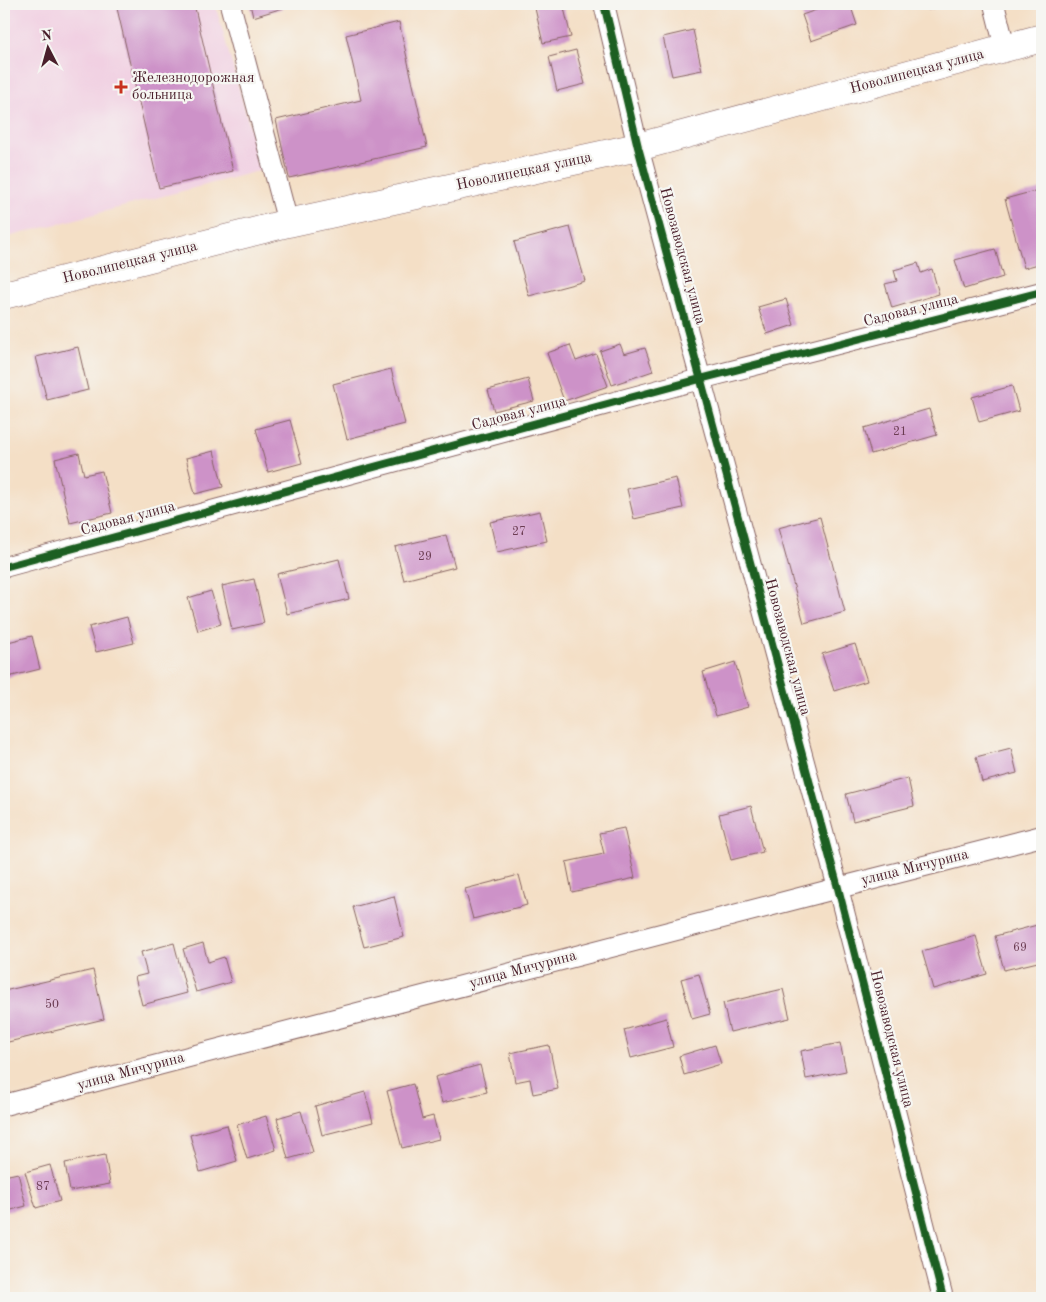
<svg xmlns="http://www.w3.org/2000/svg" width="1046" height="1302" font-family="'Old Standard TT',serif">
<rect width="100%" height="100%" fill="#f6f6f2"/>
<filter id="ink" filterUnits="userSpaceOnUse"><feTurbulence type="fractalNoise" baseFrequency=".02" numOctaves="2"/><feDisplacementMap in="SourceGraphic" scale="10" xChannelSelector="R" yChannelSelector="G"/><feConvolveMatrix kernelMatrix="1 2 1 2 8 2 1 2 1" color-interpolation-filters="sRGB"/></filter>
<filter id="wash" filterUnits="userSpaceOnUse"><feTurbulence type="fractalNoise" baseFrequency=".0096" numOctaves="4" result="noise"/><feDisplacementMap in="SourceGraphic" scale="20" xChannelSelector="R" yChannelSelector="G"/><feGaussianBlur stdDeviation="1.12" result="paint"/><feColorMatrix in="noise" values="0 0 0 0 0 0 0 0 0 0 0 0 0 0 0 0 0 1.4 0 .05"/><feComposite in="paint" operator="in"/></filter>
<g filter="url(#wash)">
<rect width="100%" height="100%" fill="#f4dfc6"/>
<path fill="#f1d0e2" d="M4,4H215L262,170L4,238Z"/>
<g id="blocks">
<path fill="#cd92c8" d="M116,4H194L233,171L159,188Z
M250,4H282L283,8L253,17Z
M534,4H563L571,37L543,43Z
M833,4H850L857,25L811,41L802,15Z
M926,4H948L928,10Z
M399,22L427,147L289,178L276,120L361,100L346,35Z
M693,30L702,70L672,76L663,37Z
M576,50L585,84L557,91L549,57Z
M1042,189V263L1024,268L1005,199Z
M570,227L585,281L529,296L514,242Z
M995,249L1003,277L964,289L955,260Z
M918,263L921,273L932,269L939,294L892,308L885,284L897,281L894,270Z
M786,299L794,325L767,334L758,307Z
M620,344L624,354L645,348L653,371L612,385L600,351Z
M570,345L576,361L596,354L608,386L564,401L547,353Z
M78,347L88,390L47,400L36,357Z
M391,369L405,424L347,439L333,384Z
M528,379L534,401L494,411L488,390Z
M1012,386L1019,411L979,422L972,397Z
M929,409L937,435L871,454L864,428Z
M290,420L302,463L268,472L256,429Z
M214,451L223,487L195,494L186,458Z
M79,453L84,475L102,471L112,513L70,523L55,459Z
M676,478L683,508L634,519L627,489Z
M540,511L547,541L497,552L490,522Z
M820,517L845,612L804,623L778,528Z
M446,535L455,567L404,580L395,547Z
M339,559L349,599L287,614L277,574Z
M254,579L264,623L232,630L222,586Z
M211,591L221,624L198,631L188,598Z
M127,617L134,643L96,652L89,627Z
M32,636L40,669L4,678V643Z
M855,644L867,681L834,691L822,654Z
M735,662L748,707L716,716L703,672Z
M1011,748L1017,773L982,782L976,757Z
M908,778L914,806L853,821L846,794Z
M751,806L763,852L731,860L719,814Z
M624,828L635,878L572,892L566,862L604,854L599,833Z
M519,875L527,905L473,919L465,889Z
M394,896L404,937L364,947L353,907Z
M1041,924L1042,929V961L1004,970L995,936Z
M976,936L987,974L933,989L922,951Z
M174,943L187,993L142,1005L135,977L147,974L141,952Z
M203,943L208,962L224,957L231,982L196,992L183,949Z
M93,970L104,1019L4,1043V991Z
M699,974L710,1014L692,1019L681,979Z
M783,989L790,1018L730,1032L723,1003Z
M666,1018L673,1047L631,1058L624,1030Z
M840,1043L846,1071L806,1079L801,1051Z
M549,1045L558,1089L533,1094L530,1079L515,1082L510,1053Z
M715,1045L721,1064L684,1075L679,1056Z
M480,1065L487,1092L442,1103L435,1077Z
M413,1084L422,1119L433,1116L439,1139L402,1148L387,1091Z
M365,1092L373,1122L322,1135L315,1106Z
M301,1111L313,1152L288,1159L277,1118Z
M266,1116L276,1150L247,1159L237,1125Z
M227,1125L237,1161L200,1172L190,1135Z
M105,1155L110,1184L70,1191L65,1163Z
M50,1165L60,1201L36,1208L25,1172Z
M18,1173L26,1206L4,1212V1176Z"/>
</g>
</g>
<g filter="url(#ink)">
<use href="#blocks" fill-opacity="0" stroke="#866261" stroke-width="1"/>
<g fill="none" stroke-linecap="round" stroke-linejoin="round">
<defs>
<path id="street" d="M230,4L288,223
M604,4L638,147L838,888L943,1298
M994,4L1005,48
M4,567L700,379L1042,292
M4,1105L838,888L1042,836"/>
<path id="secondary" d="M4,295L288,223L638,147L1042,38"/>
</defs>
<use href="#street" stroke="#866261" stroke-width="22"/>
<use href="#secondary" stroke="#866261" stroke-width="29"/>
<use href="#street" stroke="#fff" stroke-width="20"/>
<use href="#secondary" stroke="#fff" stroke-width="28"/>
<defs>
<path id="cycleway" d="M604,4L638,147L838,888L943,1298
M4,567L700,379L1042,292"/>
</defs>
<use href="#cycleway" stroke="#f6f6f2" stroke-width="11"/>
<use href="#cycleway" stroke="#1b5e20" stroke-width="8"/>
</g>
</g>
<path fill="#c8321e" stroke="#f6f6f2" stroke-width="2" d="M118.5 79.5h5v5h5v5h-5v5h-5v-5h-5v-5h5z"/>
<g text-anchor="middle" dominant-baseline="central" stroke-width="4.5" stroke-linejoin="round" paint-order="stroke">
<g font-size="12" fill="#6b3c52">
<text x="900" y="432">21</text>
<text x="519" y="532">27</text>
<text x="425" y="557">29</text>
<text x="1020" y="948">69</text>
<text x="52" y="1005">50</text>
<text x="43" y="1187">87</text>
</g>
<g font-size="15" fill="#4a1f2b" stroke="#f6f6f2">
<text transform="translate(917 72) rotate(-15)">Новолипецкая улица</text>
<text transform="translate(524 172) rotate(-12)">Новолипецкая улица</text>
<text transform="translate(682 256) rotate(75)">Новозаводская улица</text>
<text transform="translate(130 263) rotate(-14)">Новолипецкая улица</text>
<text transform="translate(911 311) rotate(-14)">Садовая улица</text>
<text transform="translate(519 414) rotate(-15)">Садовая улица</text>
<text transform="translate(128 519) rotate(-15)">Садовая улица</text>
<text transform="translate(787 647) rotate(75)">Новозаводская улица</text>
<text transform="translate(915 868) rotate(-14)">улица Мичурина</text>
<text transform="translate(523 970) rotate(-15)">улица Мичурина</text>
<text transform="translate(891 1039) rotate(76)">Новозаводская улица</text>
<text transform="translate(131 1072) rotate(-15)">улица Мичурина</text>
</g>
<g font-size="15" fill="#4a1f2b" stroke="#f6f6f2" text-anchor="start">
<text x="132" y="78">Железнодорожная<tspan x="132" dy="17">больница</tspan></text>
</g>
</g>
<rect width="1046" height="1302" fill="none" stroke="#f6f6f2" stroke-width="20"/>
<g transform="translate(48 48) rotate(354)" stroke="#f6f6f2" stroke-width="4" paint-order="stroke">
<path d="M0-4L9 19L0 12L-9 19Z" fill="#4a1f2b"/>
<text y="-8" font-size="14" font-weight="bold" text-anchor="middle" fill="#4a1f2b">N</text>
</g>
</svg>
